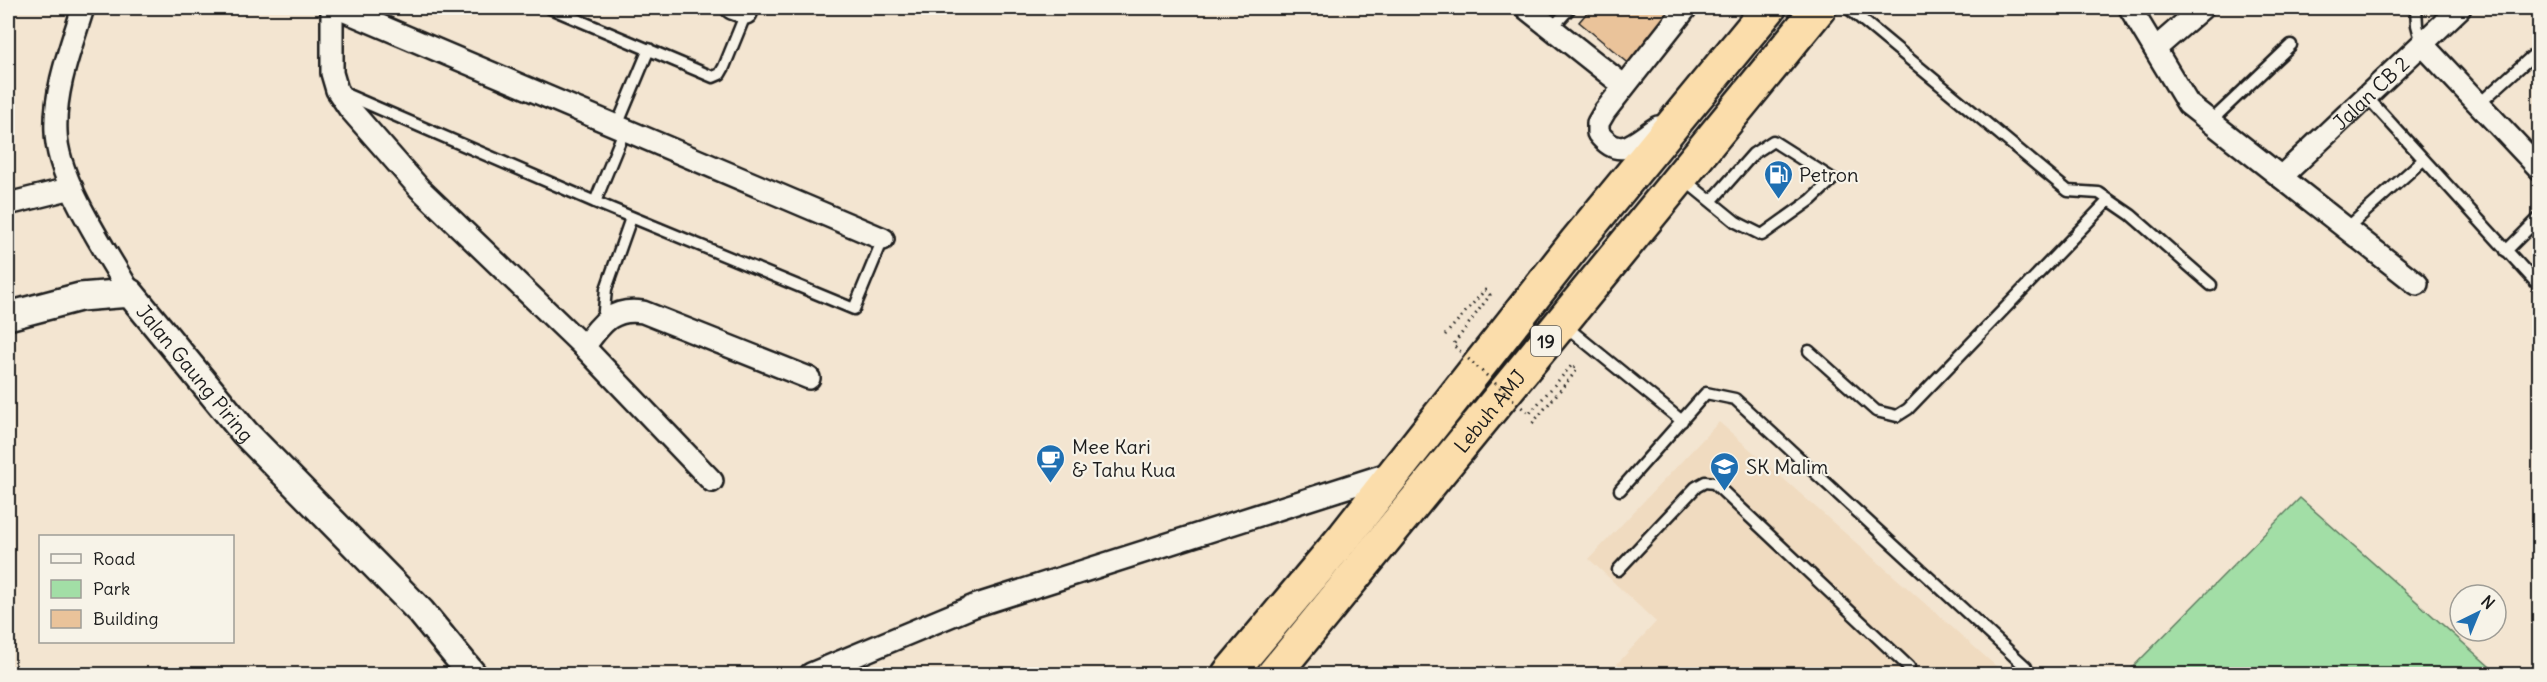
<svg xmlns="http://www.w3.org/2000/svg" width="2547" height="682" font-family="Delius,sans-serif">
<rect width="100%" height="100%" fill="#f3e5d1"/>
<filter id="ink" filterUnits="userSpaceOnUse"><feTurbulence type="fractalNoise" baseFrequency=".0167" numOctaves="2"/><feDisplacementMap in="SourceGraphic" scale="12" xChannelSelector="R" yChannelSelector="G"/><feConvolveMatrix kernelMatrix="1 2 1 2 8 2 1 2 1" color-interpolation-filters="sRGB"/></filter>
<g filter="url(#ink)">
<path fill="#f0dbc0" d="M1719,422L2005,674H1628L1617,664L1656,622L1589,559Z"/>
<path fill="#a2dea6" stroke="#5f7d61" stroke-width="1.5" d="M2300,498L2498,674H2126Z"/>
<g fill="none" stroke-linecap="round" stroke-linejoin="round">
<path stroke="#6c87a2" stroke-width="5" d="M2536,588L2540,587"/>
</g>
<path fill="#eac39a" stroke="#1c1c1c" stroke-width="1.5" d="M1591,8H1679L1632,66L1579,22Z"/>
<g fill="none" stroke-linecap="round" stroke-linejoin="round">
<defs>
<path id="service" d="M550,8L713,77L720,74L724,67L746,13
M1848,8L2068,191L2099,193L2131,215L2211,285
M2416,8L2417,25L2422,44
M1552,28L1570,8
M343,93L595,202L854,309L883,239
M2367,97L2540,287
M2479,104L2540,49
M2210,122L2291,45
M616,128L649,49
M1682,178L1709,200L1715,197L1753,154L1773,141L1833,179L1811,200L1762,235L1736,222L1709,200
M595,202L624,131
M2347,228L2423,160
M2506,251L2540,217
M603,321L606,289L631,218
M1563,324L1682,421
M1809,351L1876,411L1897,416L1908,409L2109,200
M1620,490L1706,393L1735,399L2026,667L2028,674
M1618,570L1696,487L1705,482L1714,483L1909,667"/>
<g id="minor">
<path d="M83,8C71,47 54,89 56,132C57,181 106,250 130,293"/>
<path d="M332,8V73L337,90L349,108L420,189L584,347L712,481"/>
<path d="M338,8L883,239"/>
<path d="M732,8L746,13L748,8"/>
<path d="M1526,8L1623,85"/>
<path d="M2130,8L2188,104L2417,284"/>
<path d="M2422,44L2540,169"/>
<path d="M2155,49L2202,8"/>
<path d="M1658,127C1636,140 1621,163 1598,133V123L1605,111L1686,8"/>
<path id="s1" d="M2281,177L2460,8"/>
<path d="M8,204L72,188"/>
<path d="M584,347C601,324 612,307 643,312L809,378"/>
<path d="M811,674L974,606L1394,472"/>
</g>
<g id="tertiary">
<path id="s2" d="M8,316L80,297L130,293L245,433L421,612L472,674"/>
</g>
<g id="trunk">
<path d="M1229,674L1345,536L1577,241L1769,8"/>
<path id="s3" d="M1274,674L1819,8"/>
</g>
</defs>
<use href="#service" stroke="#1c1c1c" stroke-width="15"/>
<use href="#minor" stroke="#1c1c1c" stroke-width="26"/>
<use href="#tertiary" stroke="#1c1c1c" stroke-width="32"/>
<use href="#trunk" stroke="#1c1c1c" stroke-width="38"/>
<use href="#service" stroke="#f7f3e8" stroke-width="10"/>
<use href="#minor" stroke="#f7f3e8" stroke-width="21"/>
<use href="#tertiary" stroke="#f7f3e8" stroke-width="27"/>
<use href="#trunk" stroke="#fbddab" stroke-width="33"/>
<path stroke="#1c1c1c" stroke-width="3" stroke-dasharray="1.5 4.5" stroke-linecap="butt" d="M1445,335L1485,290L1490,295L1453,345L1529,414L1572,365L1577,370L1531,425"/>
</g>
</g>
<defs>
<symbol id="fuel-pin" viewBox="-11 -11 22 30"><path d="M0 17L-7.5 6A9.5 9.5 0 1 1 7.5 6Z" fill="#1f6fb2" stroke="#f7f3e8"/><path d="M-5.5-6h7V0h2V4h1.3V-2.5L3-4.5l.8-.8L6-3V5H2.5V1h-1V6h-7ZM-4.2-4.7v3.2H.2V-4.7Z" fill="#fff"/></symbol>
<symbol id="cafe-pin" viewBox="-11 -11 22 30"><path d="M0 17L-7.5 6A9.5 9.5 0 1 1 7.5 6Z" fill="#1f6fb2" stroke="#f7f3e8"/><path d="M-5.5-4.5H6V0H3Q3 3.5 0 3.5H-2.5Q-5.5 3.5-5.5 0ZM3-3.2v2h1.7v-2ZM-6 4.5H4V6H-6Z" fill="#fff"/></symbol>
<symbol id="school-pin" viewBox="-11 -11 22 30"><path d="M0 17L-7.5 6A9.5 9.5 0 1 1 7.5 6Z" fill="#1f6fb2" stroke="#f7f3e8"/><path d="M0-5L7-2L0 1L-7-2ZM-4 1L0 2.5L4 1V4Q0 6-4 4Z" fill="#fff"/></symbol>
</defs>
<g fill-rule="evenodd">
<use href="#fuel-pin" x="1762" y="158" width="33" height="45"/>
<use href="#cafe-pin" x="1034" y="442" width="33" height="45"/>
<use href="#school-pin" x="1708" y="450" width="33" height="45"/>
</g>
<g text-anchor="middle" dominant-baseline="central" stroke-width="4.5" stroke-linejoin="round" paint-order="stroke">
<rect fill="#f7f3e8" stroke="#5e5c59" stroke-width="1.5" x="1531" y="326" width="30" height="30" rx="4.5"/>
<g font-size="18" font-weight="bold" fill="#1c1c1c">
<text x="1546" y="341">19</text>
</g>
<g font-size="20" fill="#1c1c1c" stroke="#f7f3e8">
<text stroke="none"><textPath href="#s1" startOffset="123">Jalan CB 2</textPath></text>
<text stroke="none"><textPath href="#s2" startOffset="228">Jalan Gaung Piring</textPath></text>
<text stroke="none"><textPath href="#s3" startOffset="340">Lebuh AMJ</textPath></text>
</g>
<g font-size="20" fill="#1c1c1c" stroke="#f7f3e8" text-anchor="start">
<text x="1799" y="174">Petron</text>
<text x="1072" y="446">Mee Kari<tspan x="1072" dy="23">&amp; Tahu Kua</tspan></text>
<text x="1746" y="466">SK Malim</text>
</g>
</g>
<rect width="2547" height="682" fill="none" stroke="#f7f3e8" stroke-width="30"/>
<rect x="15" y="15" width="2517" height="652" fill="none" stroke="#1c1c1c" stroke-width="2" filter="url(#ink)"/>
<rect x="39" y="535" width="195" height="108" fill="#f7f3e8" stroke="#9f9d96" stroke-width="1.5"/>
<rect x="51" y="554" width="30" height="9" fill="#f7f3e8" stroke="#9f9d96" stroke-width="1.5"/>
<text x="93" y="565" font-size="18" fill="#1c1c1c">Road</text>
<rect x="51" y="580" width="30" height="18" fill="#a2dea6" stroke="#9f9d96" stroke-width="1.5"/>
<text x="93" y="595" font-size="18" fill="#1c1c1c">Park</text>
<rect x="51" y="610" width="30" height="18" fill="#eac39a" stroke="#9f9d96" stroke-width="1.5"/>
<text x="93" y="625" font-size="18" fill="#1c1c1c">Building</text>
<g transform="translate(2478 613) rotate(43)"><circle r="28" fill="#f7f3e8" stroke="#9f9d96" stroke-width="1.5"/>
<path d="M0-4.5L10 22L0 15L-10 22Z" fill="#1f6fb2"/>
<text y="-9" font-size="16" font-weight="bold" text-anchor="middle" fill="#1c1c1c">N</text>
</g>
</svg>
